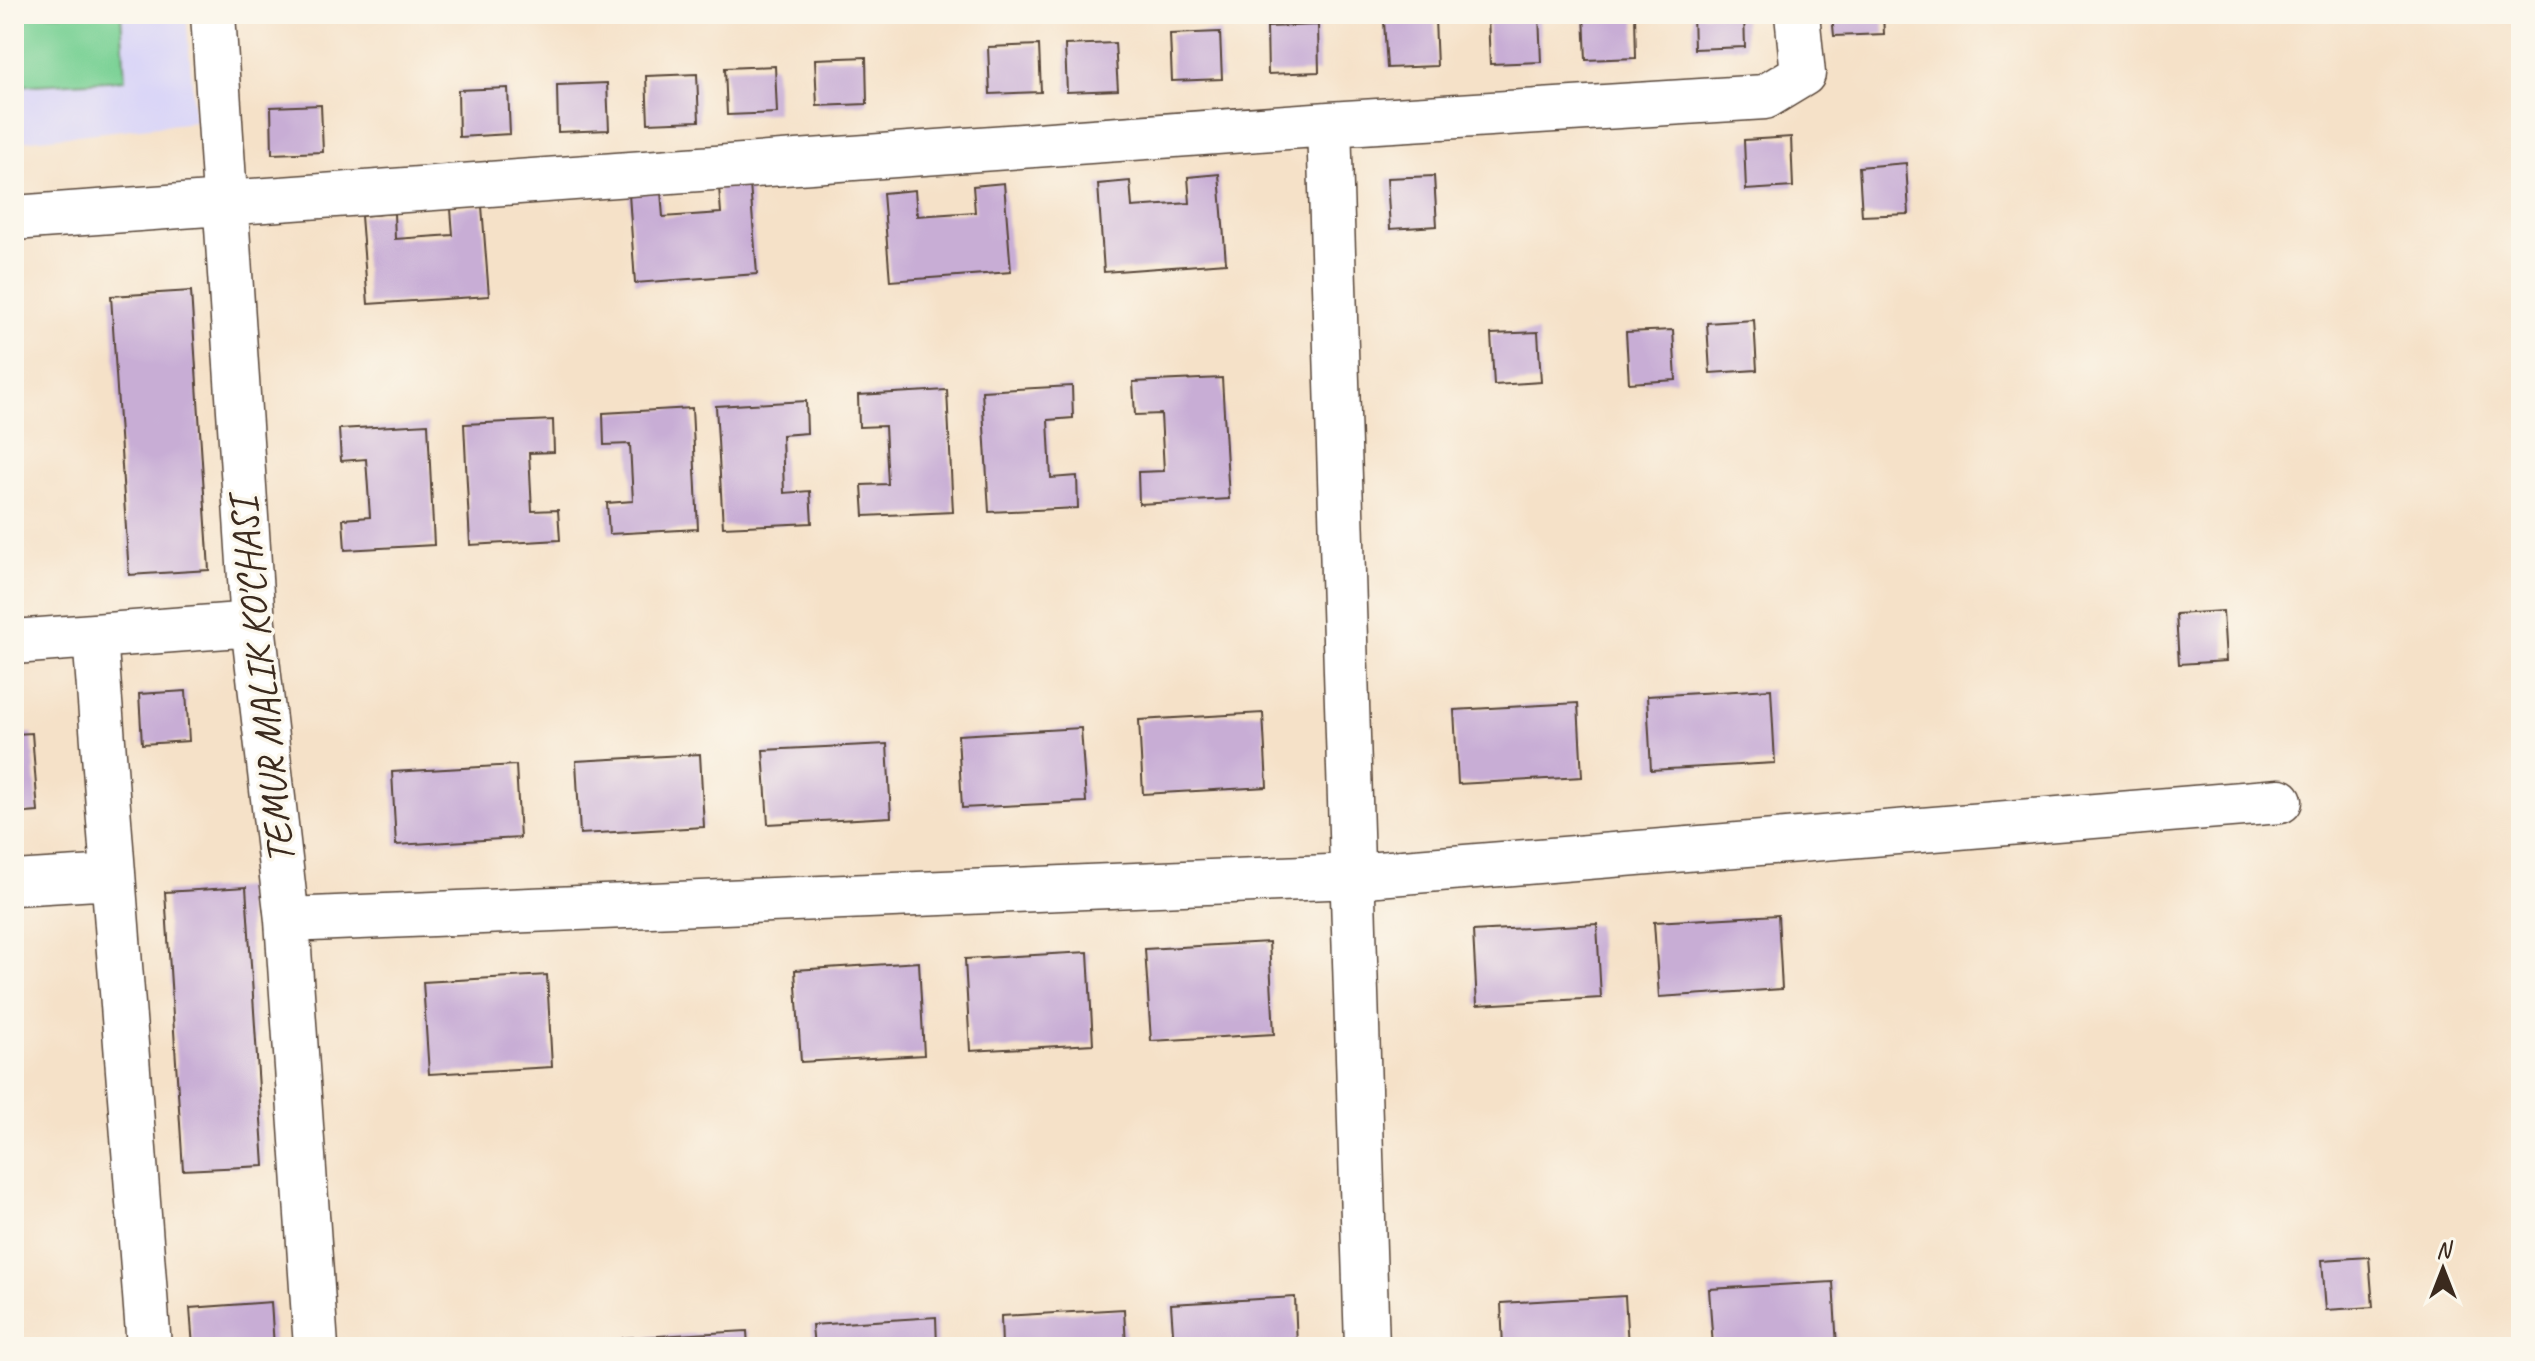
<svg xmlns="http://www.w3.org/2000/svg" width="2535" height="1361" font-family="Caveat,sans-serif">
<rect width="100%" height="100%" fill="#fbf7ec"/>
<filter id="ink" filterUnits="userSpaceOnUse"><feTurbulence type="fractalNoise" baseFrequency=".0125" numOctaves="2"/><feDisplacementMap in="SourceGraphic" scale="16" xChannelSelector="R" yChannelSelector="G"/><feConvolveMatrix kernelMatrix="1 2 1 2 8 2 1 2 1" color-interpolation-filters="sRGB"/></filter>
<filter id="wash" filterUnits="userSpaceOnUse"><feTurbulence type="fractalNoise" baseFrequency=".006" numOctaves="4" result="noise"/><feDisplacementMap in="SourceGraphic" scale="32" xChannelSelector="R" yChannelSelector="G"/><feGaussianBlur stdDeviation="1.8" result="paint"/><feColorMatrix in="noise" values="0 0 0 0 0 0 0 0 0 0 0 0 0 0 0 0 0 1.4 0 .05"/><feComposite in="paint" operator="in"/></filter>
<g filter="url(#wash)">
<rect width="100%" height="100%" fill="#f5e1c8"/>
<path fill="#dad6f7" d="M14,14H186L195,122L14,142Z"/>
<path fill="#7ad195" stroke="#5a7e5a" stroke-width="2" d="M14,14H121L125,80L14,86Z"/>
<g id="blocks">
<path fill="#c8add5" d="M1584,14H1635L1636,58L1586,60Z
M1693,14H1744L1745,47L1694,49Z
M1832,14H1883L1884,34L1834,36Z
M1539,15L1541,62L1490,64L1488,17Z
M1435,19L1437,66L1387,68L1384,21Z
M1318,25L1319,72L1268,74L1267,27Z
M1220,32L1222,79L1172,81L1170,34Z
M1115,43L1118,90L1067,92L1065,45Z
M1039,45L1041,92L990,94L988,47Z
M866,57L867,104L817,106L815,59Z
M775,66L777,113L727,115L725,68Z
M697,74L699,121L648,123L646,76Z
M607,83L609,130L558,132L557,85Z
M508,88L510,134L459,137L458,90Z
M321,105L323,152L272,154L271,107Z
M1791,137L1793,187L1746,190L1744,140Z
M1906,163L1909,214L1862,216L1859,167Z
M1219,174L1226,263L1104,272L1098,184L1130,181L1132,207L1190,203L1188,177Z
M1434,176L1437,226L1390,229L1387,178Z
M1004,183L1011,272L890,281L883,193L915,190L917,216L975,212L973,186Z
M750,184L757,274L635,283L629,194L661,191L663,217L721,213L719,187Z
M482,206L489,296L368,304L361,216L394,213L395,239L453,235L451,209Z
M191,291L209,570L129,575L111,296Z
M1754,320L1757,370L1710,373L1707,323Z
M1673,330L1676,380L1629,383L1626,332Z
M1538,332L1541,382L1494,385L1491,334Z
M1222,378L1229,499L1139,504L1138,472L1164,471L1161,414L1135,415L1133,382Z
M1072,386L1073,418L1048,420L1051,478L1077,476L1078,508L989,512L982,391Z
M947,390L953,512L864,516L862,485L888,484L885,426L859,427L858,395Z
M806,401L807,433L782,435L784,493L810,491L812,523L723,527L716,406Z
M692,408L698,529L609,534L607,503L633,501L630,444L604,445L603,413Z
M553,420L554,452L529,453L532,511L558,510L560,540L470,545L464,424Z
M428,424L434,545L345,550L343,519L370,517L366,459L341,461L339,429Z
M2223,611L2226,661L2179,664L2176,614Z
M1771,689L1775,763L1651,770L1647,696Z
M186,691L189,741L142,744L139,694Z
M1578,703L1582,777L1458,784L1454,710Z
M1263,713L1267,787L1143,794L1139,720Z
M1081,728L1086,802L962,808L958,735Z
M32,733L38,812L14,814V734Z
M887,744L891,817L768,824L763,750Z
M700,754L704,827L580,834L576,761Z
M516,765L520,838L396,845L392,772Z
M246,887L264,1166L183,1170L165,892Z
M1778,915L1782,989L1659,997L1654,922Z
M1597,924L1601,998L1477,1005L1473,931Z
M1269,942L1274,1034L1151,1041L1145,949Z
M1088,952L1093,1044L970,1051L965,959Z
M919,962L924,1055L801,1062L795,970Z
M547,975L552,1067L429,1074L423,982Z
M2369,1257L2373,1307L2326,1310L2322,1260Z
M1833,1282L1837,1347H1713L1709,1289Z
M1625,1296L1628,1347H1503L1501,1303Z
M1295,1297L1297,1347H1174L1171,1304Z
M271,1302L274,1347H193L190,1308Z
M1124,1309L1126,1347H1002L1001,1316Z
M936,1317L937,1347H814L812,1325Z
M747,1331L748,1347H624L623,1338Z
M563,1342V1347H509V1345Z"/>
</g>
</g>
<g filter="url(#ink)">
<use href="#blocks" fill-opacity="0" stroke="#574538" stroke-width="2"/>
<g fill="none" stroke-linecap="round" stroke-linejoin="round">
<defs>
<path id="minor" d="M213,14L253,624L287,920L316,1347
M1329,124L1367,1347
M14,218L1329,124L1765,97L1803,74L1797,14
M95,636L149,1347
M14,642L253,624
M14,883L113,877
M287,920L1353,876L2280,801"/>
</defs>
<use href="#minor" stroke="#574538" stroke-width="47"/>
<use href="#minor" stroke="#fff" stroke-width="44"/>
</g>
</g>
<g text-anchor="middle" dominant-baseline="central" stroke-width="7" stroke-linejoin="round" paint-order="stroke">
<g font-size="40" fill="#3b2a1e" stroke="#fbf7ec">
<text transform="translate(262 681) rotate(-96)">TEMUR MALIK KO'CHASI</text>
</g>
</g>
<rect width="2535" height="1361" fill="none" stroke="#fbf7ec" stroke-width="48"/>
<g transform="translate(2443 1269)" stroke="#fbf7ec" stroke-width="6" paint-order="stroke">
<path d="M0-6L14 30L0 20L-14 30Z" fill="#3b2a1e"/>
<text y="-12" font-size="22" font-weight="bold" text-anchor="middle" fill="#3b2a1e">N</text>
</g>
</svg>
